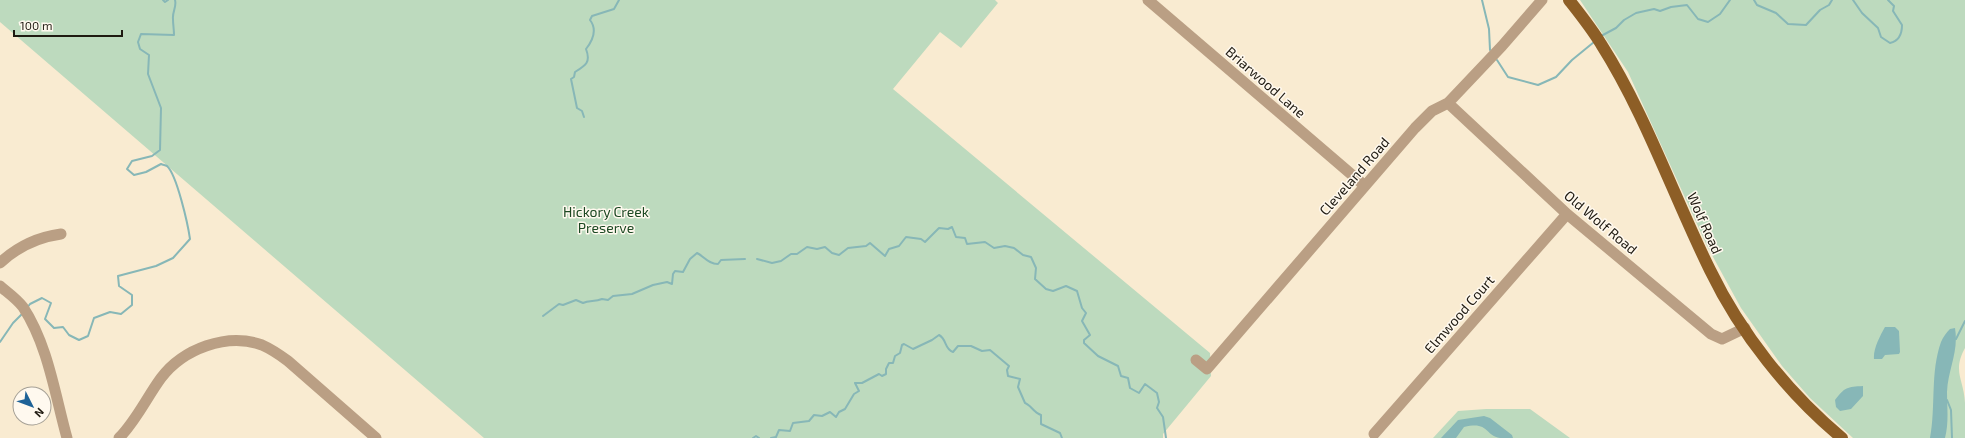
<svg xmlns="http://www.w3.org/2000/svg" width="1965" height="438" font-family="'Exo 2',sans-serif">
<rect width="100%" height="100%" fill="#f9ebd1"/>
<path fill="#bddabe" d="M0,0H995L998,3L961,48L940,32L893,89L1210,353L1211,376L1163,434V438H484L0,22Z
M1580,0H1965V348C1952,372 1964,379 1965,403C1965,414 1965,426 1965,438H1853L1810,398L1782,366L1741,308L1707,246L1628,72Z
M1486,409H1530L1570,438H1433L1458,411Z"/>
<path fill="#87b7b7" d="M1885,327H1895L1899,331L1900,352L1899,354L1885,355L1882,359H1874C1873,349 1880,336 1885,327Z
M1955,328C1959,352 1948,369 1947,392C1947,408 1949,422 1945,438H1930C1936,406 1930,373 1941,342C1943,337 1947,332 1950,329Z
M1863,386V396L1851,409L1840,411L1836,407L1835,400C1845,387 1847,387 1863,386Z
M1484,416L1490,418L1512,435L1513,438C1509,438 1504,438 1500,438C1484,435 1489,421 1464,427L1456,438H1441L1458,420Z"/>
<g fill="none" stroke-linecap="round" stroke-linejoin="round">
<path stroke="#87b7b7" stroke-width="2" d="M163,0L165,2L168,0
M1482,0L1489,29L1490,50
M1754,0L1757,5L1776,13L1788,24L1806,25L1820,10L1829,5L1832,0
M1853,0L1862,13L1878,28L1881,37L1890,43C1899,41 1902,34 1902,25L1893,11L1894,6L1888,0
M1601,36L1616,28L1624,20L1636,13L1654,9L1660,11L1671,7L1687,5L1698,19L1708,22L1720,14L1730,0
M1497,60L1508,77L1538,85L1556,77L1572,60L1594,42
M584,117L582,111L577,108L571,79L574,77L575,72C586,65 591,62 586,49C593,40 597,29 590,20L592,16L614,9L619,0
M757,259L772,263L781,261L791,254H797L807,247L817,249L825,247L832,253L839,255L848,248L866,246L870,243L885,256L889,249L899,246L906,237L921,239L925,242L939,228L948,229L952,227L956,237L965,238L967,244L985,242L994,248L1005,246L1014,248L1023,255L1031,257L1036,268L1035,279L1046,289L1053,291L1066,286L1077,291L1082,308L1086,313L1082,321L1090,335L1084,340V343L1098,356L1118,366L1121,376L1128,378L1130,388L1139,393L1145,384L1157,393L1159,402L1157,408L1163,417L1166,438
M27,308L30,304L42,298L51,303L45,319L54,328L63,327L69,335L79,340L88,336L94,318L110,312L121,314L132,305V295L119,286L118,276L156,266L173,258L190,239C188,225 177,175 167,166C165,165 163,165 161,164L146,172L134,175L127,169L132,161L152,156L160,150L161,108L148,74L149,55L140,49L138,42L141,34L174,35C174,29 173,25 173,19C172,12 177,7 175,0
M543,316L559,304L563,305L576,300L583,303C589,300 595,302 602,299L608,300L613,296L632,294L653,285L667,282L672,284L673,274L675,271L683,272L690,259L697,253C705,257 708,264 718,264L721,260L745,259
M1956,339L1965,321
M0,342L13,323L23,313
M1947,400L1951,410L1952,438
M753,438L756,436L759,438
M771,438L776,437L779,430L790,431L793,423L809,421L814,415L822,416L830,412L836,417L839,412L845,409L854,394L859,391L855,383H862L879,374L882,376L886,374V369L889,363H893L895,356L900,353L902,345L904,344L913,349L932,340L939,335C947,339 944,349 953,352L958,346H971L982,351L990,350L1009,366L1007,370L1008,376L1020,379L1018,387L1025,403C1031,405 1033,412 1041,415V424L1060,433L1062,438"/>
<path stroke="#ba9f84" stroke-width="11" d="M1148,0L1365,186
M1448,103L1567,214L1711,334L1722,339L1745,328
M0,263C17,247 39,237 61,234
M0,286C7,292 17,299 23,307C48,345 55,395 67,438
M1196,360L1207,369L1415,128L1432,111L1448,103L1502,46L1542,0
M1374,434L1567,214
M119,438C136,421 147,397 161,378C183,349 227,332 262,345C271,349 280,355 288,361L376,438"/>
<path stroke="#8d5e26" stroke-width="12" d="M1569,0C1580,14 1592,29 1601,44C1646,115 1673,195 1710,270C1741,334 1788,393 1842,438"/>
</g>
<g text-anchor="middle" dominant-baseline="central" stroke-width="3" stroke-linejoin="round" paint-order="stroke">
<g font-size="14" fill="#1f1a11" stroke="#fff9ef">
<text transform="translate(1266 82) rotate(41)">Briarwood Lane</text>
<text transform="translate(1354 176) rotate(-49)">Cleveland Road</text>
<text transform="translate(1601 222) rotate(40)">Old Wolf Road</text>
<text transform="translate(1705 223) rotate(66)">Wolf Road</text>
<text transform="translate(1459 314) rotate(-49)">Elmwood Court</text>
</g>
<g font-size="14" fill="#1c4822" stroke="#fff9ef">
<text x="606" y="211">Hickory Creek<tspan x="606" dy="16">Preserve</tspan></text>
</g>
</g>
<g transform="translate(32 406) rotate(132)"><circle r="19" fill="#fff9ef" stroke="#a5a096"/>
<path d="M0-3L7 15L0 10L-7 15Z" fill="#1e6297"/>
<text y="-6" font-size="11" font-weight="bold" text-anchor="middle" fill="#1f1a11">N</text>
</g>
<path d="M14 30v6h108v-6" fill="none" stroke="#1f1a11" stroke-width="2"/>
<text x="20" y="30" font-size="12" fill="#1f1a11" stroke="#fff9ef" stroke-width="3" paint-order="stroke">100 m</text>
</svg>
